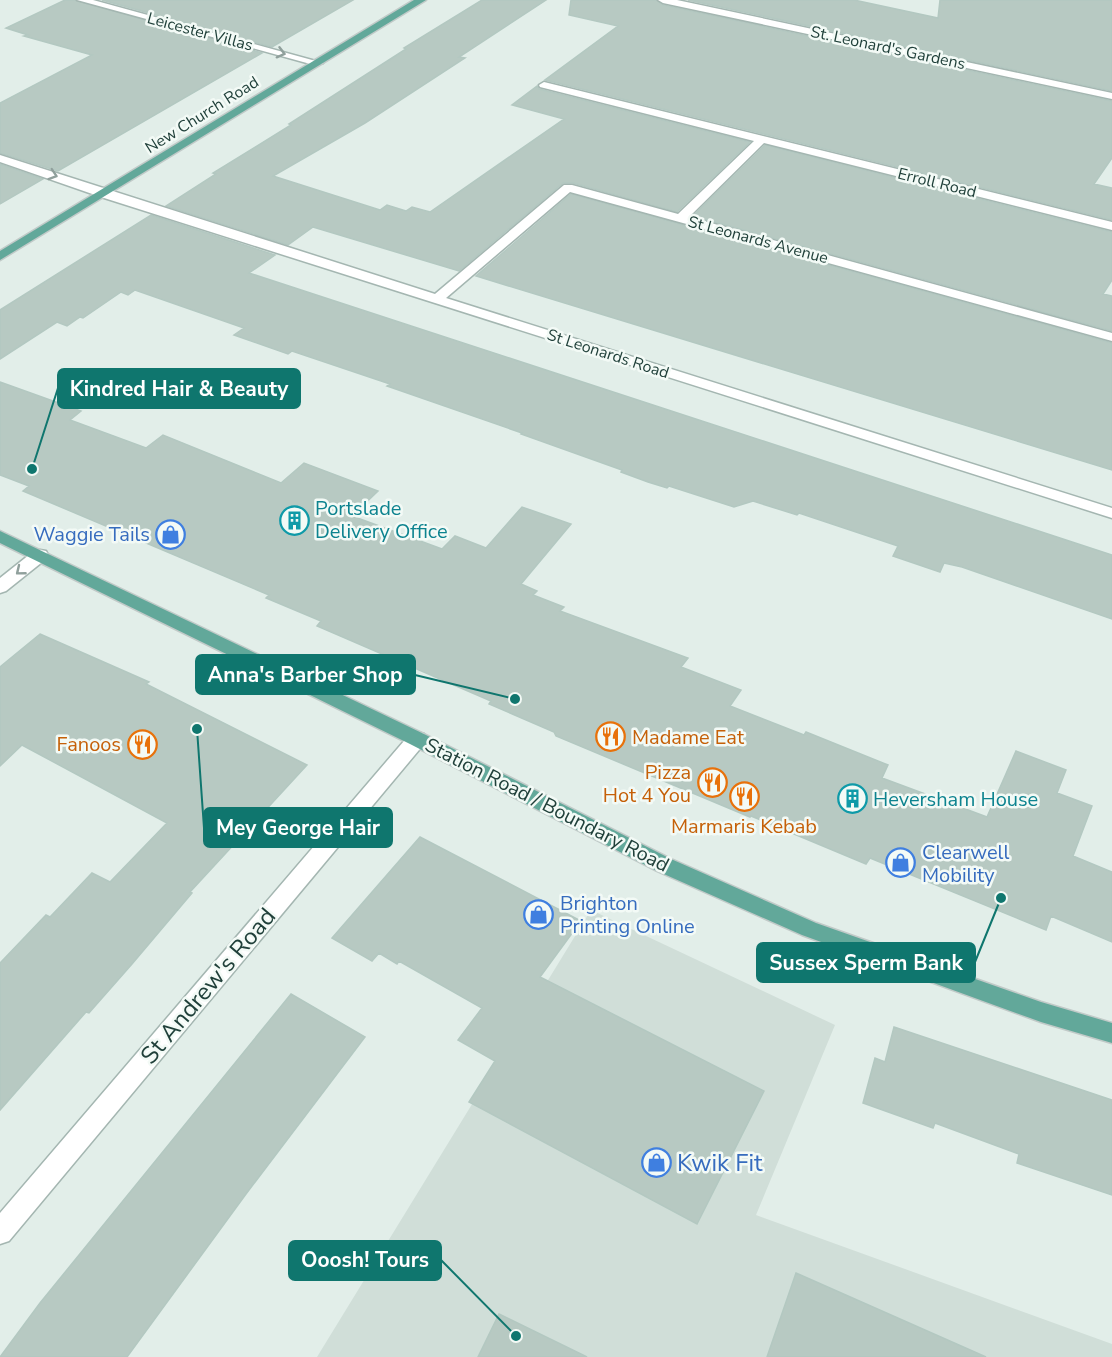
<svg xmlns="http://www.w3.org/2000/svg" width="1112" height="1357" font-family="'Nunito Sans',sans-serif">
<rect width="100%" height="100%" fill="#e2eee9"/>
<path fill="#d0ded8" d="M591,910L835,1025L756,1215L1112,1344V1357H317Z"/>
<path fill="#b7c9c2" stroke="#b3c8c1" stroke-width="1.5" d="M65,0H75L262,53L58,171L0,153V103L92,55L24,36L28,35L6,28Z
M102,0H353L272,47Z
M482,0H546L459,57L465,58L365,123L273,176L380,210L387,205L406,211L412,207L430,212L564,119L512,105L537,86L539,89L750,142L677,212L573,183H563L459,271L313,227L288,245L166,206L216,174L213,173L291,125L289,124L406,49L404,48Z
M571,0H656L663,5L1112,101V158L1094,184L1112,188V220L545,80L618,26L569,15Z
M688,0H854L938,18L940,0H1112V91Z
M765,145L1112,232V280L1103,294L1112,296V331L693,216Z
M0,164L43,179L0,204Z
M571,194L1112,343V470L476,276Z
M151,215L275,255L249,273L1112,555V619L962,567L944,563L940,572L893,556L898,546L799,513L797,515L753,501L734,507L669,486L667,488L648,482L621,472L622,470L521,434L522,433L387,386L390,384L292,351L288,354L234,335L244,328L135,290L128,295L121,292L83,318L80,317L67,326L57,322L0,359V310Z
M0,382L81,411L70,420L146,448L163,435L281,483L304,463L378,491L352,516L442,549L455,536L486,548L522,507L571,524L521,584L537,591L533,595L564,607L560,611L688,658L681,667L741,690L730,706L804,735L806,732L888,765L882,778L987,817L1016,751L1066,770L1057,793L1092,806L1073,856L1112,872V942L1051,916L1046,930L870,858L866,864L751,816L750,817L556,736L554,732L489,704L491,701L317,626L321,621L266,598L269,595L23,491L29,486L0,475Z
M40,634L149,682L146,684L307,765L190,892L192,893L132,964L89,1013L86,1012L0,1110V963L46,915L50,917L92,873L110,882L167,823L22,745L0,766V667Z
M420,837L581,921L540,977L764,1091L697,1224L469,1102L495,1061L458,1040L482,1008L399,961L397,964L379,953L372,961L332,938Z
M291,994L365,1037L246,1194L127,1357H0L40,1303Z
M894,1027L1112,1100V1195L1017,1163L1019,1154L935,1123L933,1128L863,1103L875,1058L885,1062Z
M796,1273L986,1357H767Z
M499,1314L587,1357H478Z"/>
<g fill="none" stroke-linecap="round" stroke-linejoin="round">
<defs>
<path id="minor" d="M77,0H93L323,63L314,65Z
M658,0H677L1112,93V99L663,3Z
M544,82L1112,222V230L764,143L689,217L1112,333V341L570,192L446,298L1112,508V518L101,197L0,162V155L435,294L564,185H572L678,214L754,141L540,87L539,85Z
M40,550L46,551L48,555L46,559L6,591L0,593V578L34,551Z
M417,732L424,734L426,739L424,744L9,1241L0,1244V1213L410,734Z"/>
<path id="major" d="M414,0H426L0,260V251Z
M0,531L424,734L671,859L816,923L1041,1002L1112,1023V1043L1041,1022L802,935L657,871L410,744L0,543Z"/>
</defs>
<use href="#minor" stroke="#a4b6b1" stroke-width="3"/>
<use href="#major" stroke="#c1cac8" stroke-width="3"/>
<use href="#minor" fill="#fff" fill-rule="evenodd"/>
<use href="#major" fill="#62a89a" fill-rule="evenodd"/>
</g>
<defs><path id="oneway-chevron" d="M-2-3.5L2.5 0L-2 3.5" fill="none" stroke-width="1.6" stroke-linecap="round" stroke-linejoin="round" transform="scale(1.5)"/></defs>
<g stroke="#90a09c">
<use href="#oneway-chevron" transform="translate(281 53) rotate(15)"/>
<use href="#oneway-chevron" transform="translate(53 175) rotate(18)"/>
<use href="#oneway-chevron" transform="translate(20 571) rotate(141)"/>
</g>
<defs>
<symbol id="building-ring" viewBox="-11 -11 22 22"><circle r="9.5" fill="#f3faf6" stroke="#0f9aa8" stroke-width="1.5"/><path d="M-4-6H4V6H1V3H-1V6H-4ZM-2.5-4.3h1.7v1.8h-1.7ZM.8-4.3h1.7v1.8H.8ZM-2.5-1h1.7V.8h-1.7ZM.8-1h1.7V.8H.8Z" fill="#0f9aa8"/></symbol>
<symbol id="shop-ring" viewBox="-11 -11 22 22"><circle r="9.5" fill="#f3faf6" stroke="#3f7fe0" stroke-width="1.5"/><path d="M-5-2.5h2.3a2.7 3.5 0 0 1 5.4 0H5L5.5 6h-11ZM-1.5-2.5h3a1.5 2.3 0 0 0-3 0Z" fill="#3f7fe0"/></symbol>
<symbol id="restaurant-ring" viewBox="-11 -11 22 22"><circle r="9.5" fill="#f3faf6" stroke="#e8710a" stroke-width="1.5"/><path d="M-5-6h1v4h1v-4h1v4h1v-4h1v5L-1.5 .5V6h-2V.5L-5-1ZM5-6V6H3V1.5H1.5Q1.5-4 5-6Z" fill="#e8710a"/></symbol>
</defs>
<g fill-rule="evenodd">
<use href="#building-ring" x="278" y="504" width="33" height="33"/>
<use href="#shop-ring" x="154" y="518" width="33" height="33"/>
<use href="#restaurant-ring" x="594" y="720" width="33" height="33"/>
<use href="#restaurant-ring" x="126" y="728" width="33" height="33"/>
<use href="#restaurant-ring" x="696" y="766" width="33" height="33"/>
<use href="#restaurant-ring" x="728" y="780" width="33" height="33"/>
<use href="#building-ring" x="836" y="782" width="33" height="33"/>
<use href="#shop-ring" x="884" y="846" width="33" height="33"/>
<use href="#shop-ring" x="522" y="898" width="33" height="33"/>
<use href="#shop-ring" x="640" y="1146" width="33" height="33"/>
</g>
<g text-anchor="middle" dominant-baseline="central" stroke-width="5" stroke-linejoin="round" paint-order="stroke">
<g font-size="16" fill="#20403a" stroke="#f3faf6">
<text transform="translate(200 32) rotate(15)">Leicester Villas</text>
<text transform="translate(888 48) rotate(12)">St. Leonard's Gardens</text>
<text transform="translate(202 115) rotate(-32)">New Church Road</text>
<text transform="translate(937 183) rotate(14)">Erroll Road</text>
<text transform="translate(758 240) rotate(15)">St Leonards Avenue</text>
<text transform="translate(608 354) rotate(18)">St Leonards Road</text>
</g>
<g font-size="20" fill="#0d838f" stroke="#f3faf6" text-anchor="start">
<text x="315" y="508">Portslade<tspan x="315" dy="23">Delivery Office</tspan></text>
<text x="873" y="799">Heversham House</text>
</g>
<g font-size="20" fill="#366cbe" stroke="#f3faf6" text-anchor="start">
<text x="150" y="534" text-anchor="end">Waggie Tails</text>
<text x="922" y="852">Clearwell<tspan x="922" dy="23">Mobility</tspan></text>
<text x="560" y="903">Brighton<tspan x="560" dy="23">Printing Online</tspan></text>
</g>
<g font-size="20" fill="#c56008" stroke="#f3faf6" text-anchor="end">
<text x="632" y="737" text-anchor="start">Madame Eat</text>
<text x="121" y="744">Fanoos</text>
<text x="691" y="772">Pizza<tspan x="691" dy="23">Hot 4 You</tspan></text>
<text x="744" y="826" text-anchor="middle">Marmaris Kebab</text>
</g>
<g font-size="20" fill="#20403a" stroke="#f3faf6">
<text transform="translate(547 805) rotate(27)">Station Road / Boundary Road</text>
</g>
<g font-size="24" fill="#20403a" stroke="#f3faf6">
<text transform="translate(208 986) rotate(-50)">St Andrew's Road</text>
</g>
<g font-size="24" fill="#366cbe" stroke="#f3faf6" text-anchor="start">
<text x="677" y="1163">Kwik Fit</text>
</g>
</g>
<path fill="none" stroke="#0f766e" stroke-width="2" d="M32 469L58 388M515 699L415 675M197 729L204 828M1001 898L975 962M516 1336L441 1260"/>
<g fill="#0f766e" stroke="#f3faf6" stroke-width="2">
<circle cx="32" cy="469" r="6"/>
<circle cx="515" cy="699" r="6"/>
<circle cx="197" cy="729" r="6"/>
<circle cx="1001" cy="898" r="6"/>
<circle cx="516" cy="1336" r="6"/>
</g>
<g fill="#0f766e" stroke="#0f766e" stroke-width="2">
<rect x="58" y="369" width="242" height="39" rx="6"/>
<rect x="196" y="655" width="219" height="39" rx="6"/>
<rect x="204" y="808" width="188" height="39" rx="6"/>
<rect x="757" y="943" width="218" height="39" rx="6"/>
<rect x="289" y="1241" width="152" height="39" rx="6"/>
</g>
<g font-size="21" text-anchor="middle" font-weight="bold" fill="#fff">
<text x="179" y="396">Kindred Hair &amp; Beauty</text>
<text x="305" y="682">Anna's Barber Shop</text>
<text x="298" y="835">Mey George Hair</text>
<text x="866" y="970">Sussex Sperm Bank</text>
<text x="365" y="1267">Ooosh! Tours</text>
</g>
</svg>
